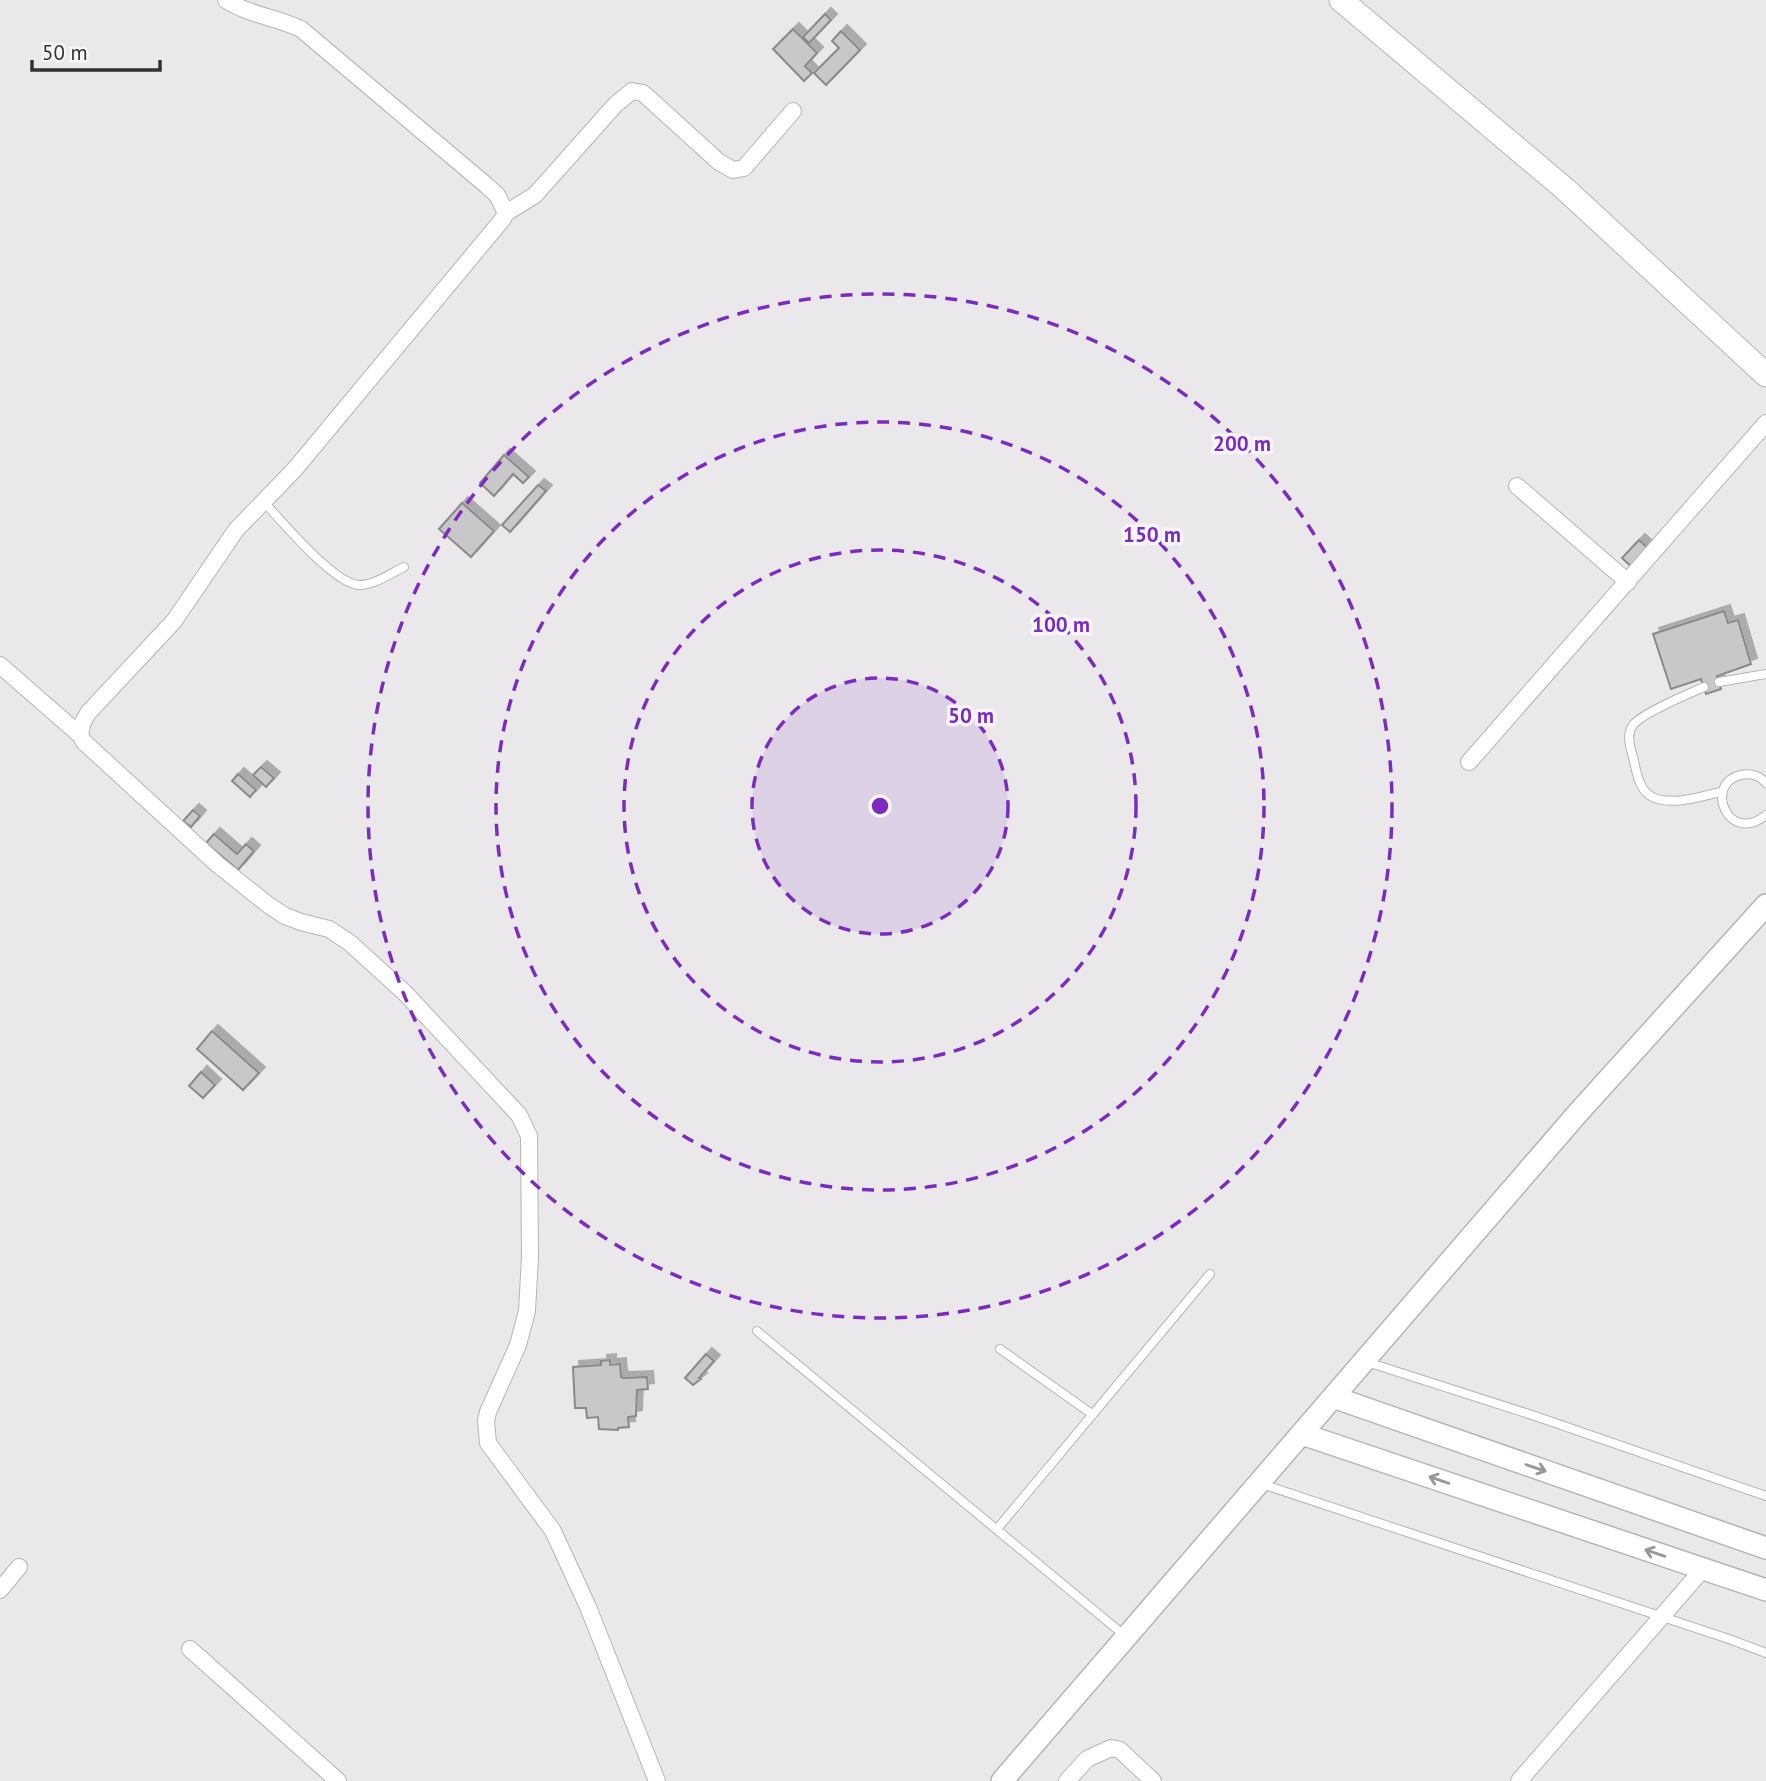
<svg xmlns="http://www.w3.org/2000/svg" width="1766" height="1781" font-family="'PT Sans',sans-serif">
<defs>
<filter id="shadow"><feDropShadow dx="6" dy="-6" stdDeviation="0" flood-color="#0004"/></filter>
</defs>
<rect width="100%" height="100%" fill="#eae8eb"/>
<path fill="#c9c7ca" stroke="#8a898b" stroke-width="2" filter="url(#shadow)" d="M825,14L831,20L809,43L803,37Z
M793,29L817,53L805,66L812,73L804,81L773,49Z
M841,31L860,50L826,85L814,73L839,48L832,41Z
M504,455L529,477L523,483L513,474L494,496L480,483Z
M538,485L546,491L510,532L502,525Z
M462,503L494,531L471,557L439,529Z
M1639,540L1651,551L1634,569L1622,558Z
M1724,611L1728,623L1738,620L1751,664L1717,676L1721,689L1706,694L1701,679L1671,689L1653,634Z
M261,767L274,778L266,787L253,775Z
M238,774L256,790L250,797L232,781Z
M193,810L200,816L191,827L183,821Z
M214,834L237,854L246,844L254,851L238,870L206,843Z
M212,1031L259,1073L243,1090L197,1049Z
M201,1072L215,1085L203,1098L189,1086Z
M706,1354L714,1361L699,1378L701,1379L693,1385L685,1378Z
M610,1360V1365L620,1364L621,1377L624,1378L647,1377L648,1389L637,1390L636,1416L628,1417L629,1427L618,1428V1430L599,1429L598,1417L587,1418L586,1408H575L573,1367L601,1365V1361Z"/>
<g fill="none" stroke-linecap="round" stroke-linejoin="round">
<defs>
<path id="service" d="M264,502C282,522 333,582 358,585C373,586 391,573 404,567
M1719,682L1766,674
M1704,687C1688,694 1642,713 1633,725C1626,735 1630,746 1633,757C1636,769 1638,787 1649,795C1667,808 1704,796 1723,791
M1766,783C1760,776 1751,773 1741,775C1703,783 1728,846 1766,815
M757,1331L1124,1635
M1000,1349L1092,1414
M1367,1362L1535,1416L1766,1496
M1262,1484L1729,1639L1766,1653
M997,1529L1210,1274"/>
<path id="minor" d="M506,213L535,195L616,104L632,91L643,93L719,162L733,170L744,168L793,111
M1517,486L1628,582
M0,665L80,735L84,742L217,864L267,904L285,916L301,922L329,929L350,943L405,993L519,1115L529,1136L530,1257L527,1311L518,1345L488,1412L486,1421L488,1443L553,1531L588,1607L657,1781
M80,735L82,724L88,713L174,621L236,530L295,469L502,220L506,213L497,195L486,185L301,29C276,17 249,15 226,0
M1469,762L1766,423
M0,1590L19,1567
M190,1649L338,1781
M1067,1781L1087,1759L1111,1748L1120,1750L1153,1781
M1519,1781L1703,1569"/>
<path id="tertiary" d="M1333,1397L1766,1548
M1302,1434L1766,1590
M1002,1781L1577,1114L1766,905"/>
<path id="secondary" d="M1341,0L1565,189L1766,375"/>
</defs>
<use href="#service" stroke="#b6b4b7" stroke-width="10"/>
<use href="#minor" stroke="#b6b4b7" stroke-width="18"/>
<use href="#tertiary" stroke="#b6b4b7" stroke-width="24"/>
<use href="#secondary" stroke="#b6b4b7" stroke-width="25"/>
<use href="#service" stroke="#fff" stroke-width="8"/>
<use href="#minor" stroke="#fff" stroke-width="16"/>
<use href="#tertiary" stroke="#fff" stroke-width="21"/>
<use href="#secondary" stroke="#fff" stroke-width="23"/>
</g>
<defs><path id="oneway-shaft" d="M-6 0H5M1.5-3L5.5 0L1.5 3" fill="none" stroke-width="1.6" stroke-linecap="round" stroke-linejoin="round" transform="scale(1.75)"/></defs>
<g stroke="#989899">
<use href="#oneway-shaft" transform="translate(1536 1468) rotate(19)"/>
<use href="#oneway-shaft" transform="translate(1439 1480) rotate(-161)"/>
<use href="#oneway-shaft" transform="translate(1655 1553) rotate(-161)"/>
</g>
<circle cx="880" cy="806" r="128" fill="#7b2cbf" fill-opacity=".12"/>
<g fill="none" stroke="#7b2cbf" stroke-width="3.5" stroke-dasharray="12 9">
<circle cx="880" cy="806" r="128"/>
<circle cx="880" cy="806" r="256"/>
<circle cx="880" cy="806" r="384"/>
<circle cx="880" cy="806" r="512"/>
</g>
<circle cx="880" cy="806" r="10" fill="#7b2cbf" stroke="#f7f5f8" stroke-width="3.5"/>
<g font-size="21" text-anchor="middle" font-weight="bold" fill="#7b2cbf" stroke="#f7f5f8" stroke-width="7" stroke-linejoin="round" paint-order="stroke">
<text x="1242" y="451">200 m</text>
<text x="1152" y="542">150 m</text>
<text x="1061" y="632">100 m</text>
<text x="971" y="723">50 m</text>
</g>
<path d="M32 60v10h128v-10" fill="none" stroke="#323233" stroke-width="3.5"/>
<text x="42" y="60" font-size="21" fill="#323233" stroke="#f7f5f8" stroke-width="5" paint-order="stroke">50 m</text>
</svg>
